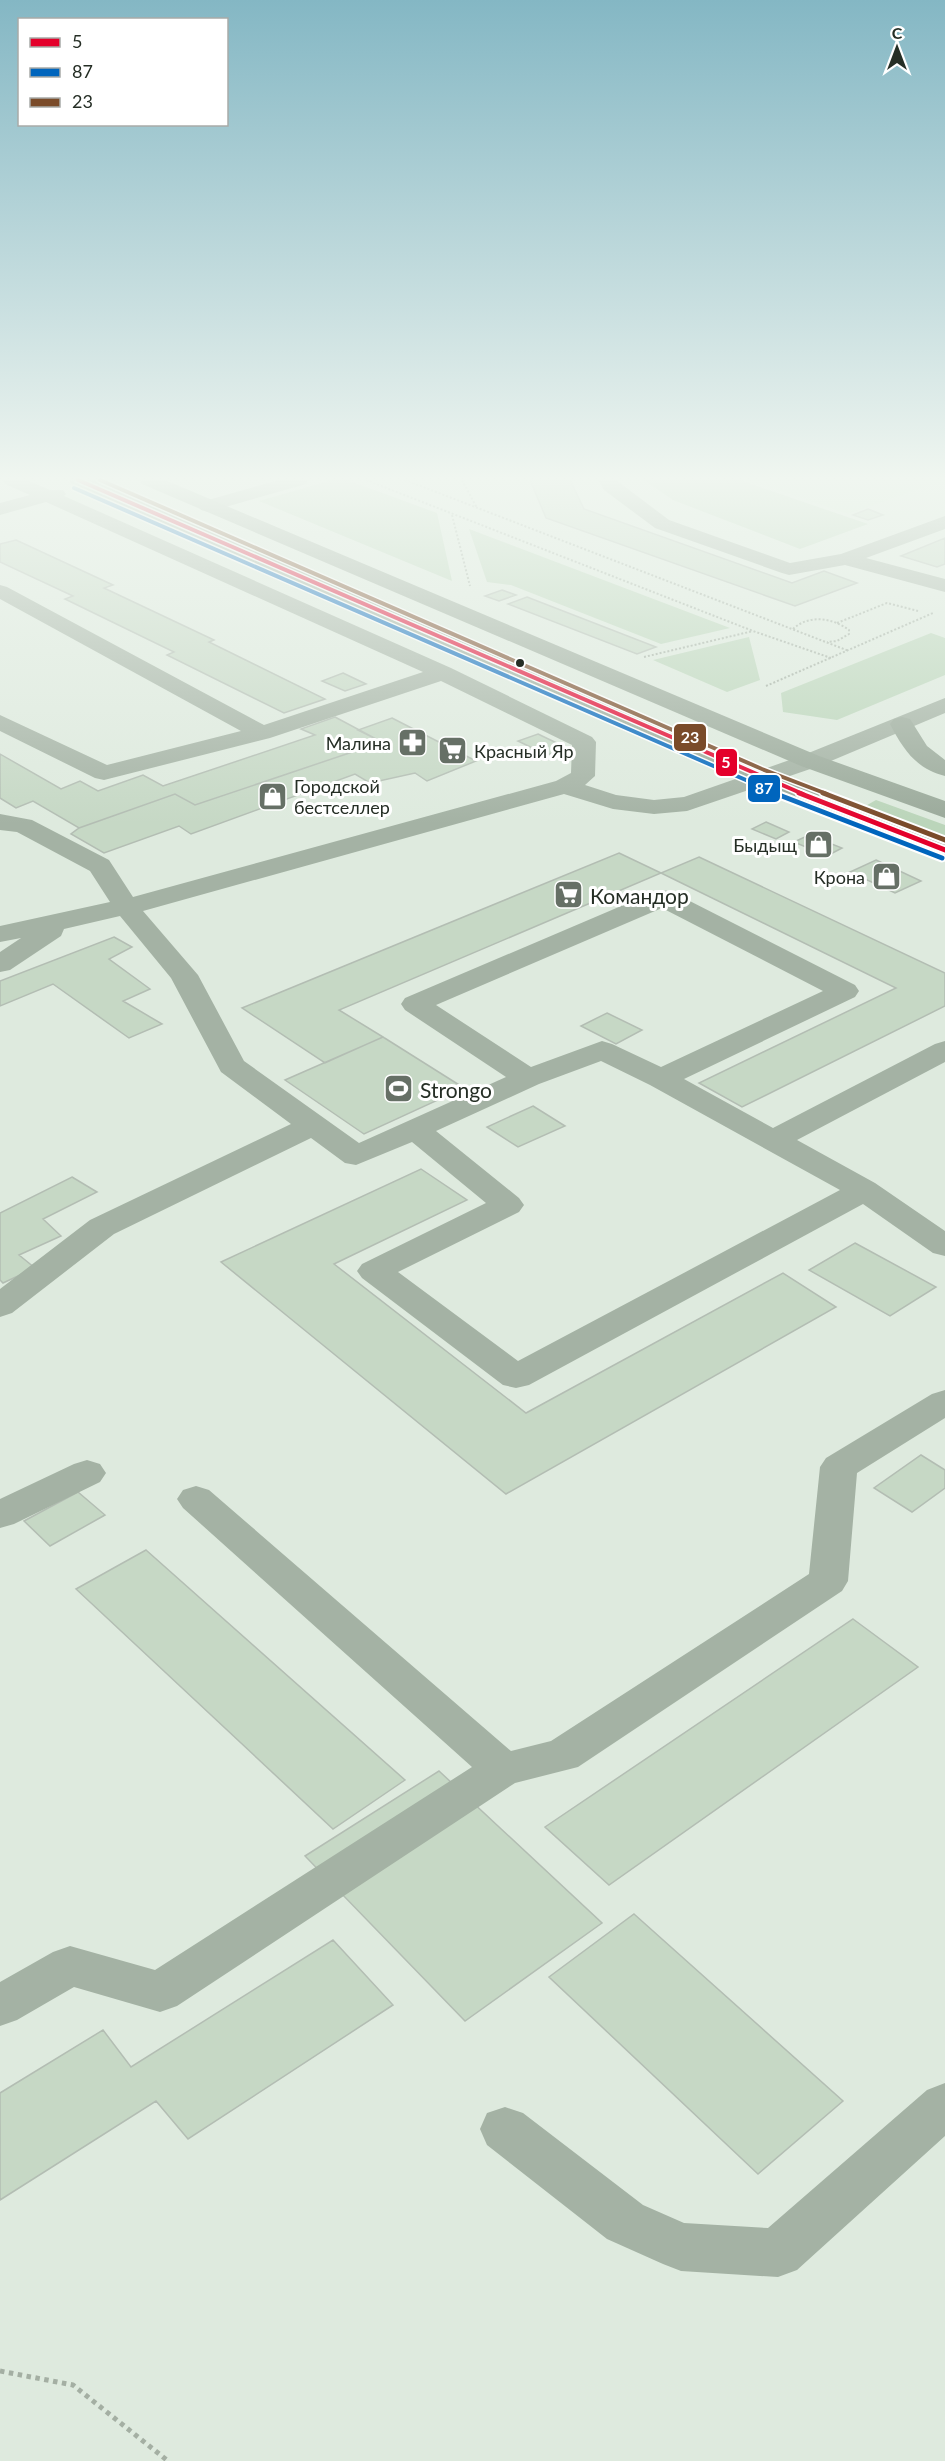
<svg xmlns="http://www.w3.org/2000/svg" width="945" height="2461" font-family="Lato,sans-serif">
<rect width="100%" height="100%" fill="#deeade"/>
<path fill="#d5ebd4" d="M749,480H944L848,514Z"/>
<path fill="#bbd5ba" d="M332,480H347L437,513L452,581L259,501Z
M644,480H739L868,524L800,549L673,500Z
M469,529L730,628L661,644L511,585L487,582Z
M931,633L945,638V675L837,720L783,712L781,693Z
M749,637L760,680L727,692L653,660Z
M876,800L945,825V837L862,808Z"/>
<path fill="#c6d8c5" stroke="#b3bdb3" stroke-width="1.5" d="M530,480H570L584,509L792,583L824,571L857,583L795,606L546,518Z
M868,509L883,515L868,520L853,515Z
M945,538V564L937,567L901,556Z
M16,540L113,585L104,588L214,640L209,642L325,699L284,713L167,655L174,652L65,599L73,596L0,562V544Z
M502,590L516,595L499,601L485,596Z
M527,597L656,647L637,654L508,604Z
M343,673L366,684L345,691L322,681Z
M335,717L382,742L195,805L175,794L79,828L33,801L16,808L0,798V754L61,789L80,781L98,791L143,775L163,786L315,735L301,729Z
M392,718L476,761L427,781L415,773L370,783L355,774L191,834L179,826L104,853L71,834L79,828L175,794L195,805L382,742L358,730Z
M538,734L567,748L547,755L518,741Z
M766,822L789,832L776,839L752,829Z
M809,835L842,848L827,856L794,842Z
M619,853L661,873L339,1010L383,1037L325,1063L242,1008Z
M699,857L945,973V1006L742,1107L699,1083L896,988L661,873Z
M876,860L921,881L895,893L850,872Z
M114,937L132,947L109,959L150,989L123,1001L162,1024L129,1038L53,984L0,1006V981Z
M607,1013L642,1030L616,1044L581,1026Z
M383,1037L464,1088L364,1134L285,1080Z
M533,1106L565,1126L518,1147L487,1127Z
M421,1169L467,1200L334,1264L526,1413L783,1273L836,1307L506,1494L221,1262Z
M72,1177L97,1192L43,1219L61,1236L19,1255L35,1268L3,1283L0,1280V1213Z
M855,1243L936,1287L890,1316L809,1270Z
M921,1455L945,1470V1488L912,1512L874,1488Z
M78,1492L105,1515L50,1546L24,1521Z
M146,1550L405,1780L333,1829L76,1589Z
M853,1619L918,1667L609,1885L545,1827Z
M439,1771L602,1923L465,2021L305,1856Z
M634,1914L843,2101L758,2174L549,1977Z
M333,1940L393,2005L188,2139L156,2101L0,2200V2093L103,2030L131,2067Z"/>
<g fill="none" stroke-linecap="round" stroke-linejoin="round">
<path stroke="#a4afa3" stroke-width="2" stroke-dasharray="2 2" stroke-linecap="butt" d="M366,480L753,631L831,658
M405,480L849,651
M462,480L477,508
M452,515L470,586
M837,623L887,603L918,611
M793,629C809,614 833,618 849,630V634L837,641L827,642
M644,657L753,631
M766,686L933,613"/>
<path stroke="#a4afa3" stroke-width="5" stroke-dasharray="4.5 4.5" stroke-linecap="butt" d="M0,2371L73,2385L168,2461"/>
<path fill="#a4b2a4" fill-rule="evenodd" d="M3,480H27L50,490H63L66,494L64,496L451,668L592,737L596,742L595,776L585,785L616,795L654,800L684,797L801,756L945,698V713L819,766L687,811L654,814L613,809L564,794L143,911L198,975L244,1061L359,1143L506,1077L405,1010L401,1004L405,998L654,892L663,890L672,892L855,985L859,991L855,997L684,1079L773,1128L935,1044L945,1041V1062L797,1140L875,1183L945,1231V1256L933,1253L863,1204L529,1385L516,1388L503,1385L362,1278L357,1271L362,1264L486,1203L412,1142L356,1165L345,1163L311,1138L114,1234L12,1313L0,1317V1289L90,1220L291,1124L221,1072L171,978L120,916L64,929L61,936L10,970L0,972V952L21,938L0,942V926L110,902L90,871L17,832L0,830V814L32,820L109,860L133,897L556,781L571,773L572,745L441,681L270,738L104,780L95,778L0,731V715L107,765L241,731L0,599V585L7,587L264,725L423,672L46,502L0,515V503L30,495L5,484ZM662,908L823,991L661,1067L612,1044L602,1041L531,1067L436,1005ZM601,1061L650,1085L840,1190L518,1361L398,1272L519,1212L524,1205L519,1198L436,1131L539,1084Z
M279,480H308L306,484L208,512L201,510L198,506L201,502Z
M598,480H616L669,520L790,563L841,554L945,516V529L866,558L945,579V592L845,565L789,575L782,573L655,528L604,490Z
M945,1390V1418L857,1473L848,1581L842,1591L578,1767L515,1783L177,2006L160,2012L74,1987L17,2020L0,2026V1982L53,1952L70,1946L155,1970L472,1767L183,1508L177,1499L183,1490L196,1486L209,1490L511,1751L551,1741L809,1574L820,1467L826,1458L932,1394Z
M87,1460L100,1464L106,1473L100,1482L14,1524L0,1528V1499L74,1464Z
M945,2083V2136L797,2270L778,2277L681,2271L663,2264L607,2239L487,2145L480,2129L487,2113L505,2107L523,2113L643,2205L684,2223L768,2228L927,2090Z"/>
<path fill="#9baa9b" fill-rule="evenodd" d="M69,480H94L768,772L945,841V858L750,782L71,484Z
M140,480H165L819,756L945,801V818L801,766L142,484Z
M902,717L910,719L927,746L945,760V776C916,769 903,749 890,724L894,719Z"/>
<defs>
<path id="bus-1-far1" d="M78,480L803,794"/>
<path id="bus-1" d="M799,793L945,850"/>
<path id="bus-2-far1" d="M74,488L778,794"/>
<path id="bus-2" d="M774,793L942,858"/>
<path id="bus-3-far1" d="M100,480L762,769L827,794"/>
<path id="bus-3" d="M823,793L945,840"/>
</defs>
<use href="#bus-1-far1" stroke="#fff" stroke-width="7"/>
<use href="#bus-1" stroke="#fff" stroke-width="9"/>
<use href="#bus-2-far1" stroke="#fff" stroke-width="7"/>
<use href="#bus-2" stroke="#fff" stroke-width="9"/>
<use href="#bus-3-far1" stroke="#fff" stroke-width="7"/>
<use href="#bus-3" stroke="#fff" stroke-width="9"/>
<use href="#bus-1-far1" stroke="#e4002b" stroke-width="4"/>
<use href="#bus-1" stroke="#e4002b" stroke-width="5"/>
<use href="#bus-2-far1" stroke="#0065bd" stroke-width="4"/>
<use href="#bus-2" stroke="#0065bd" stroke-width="5"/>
<use href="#bus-3-far1" stroke="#7a4b2a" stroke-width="4"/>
<use href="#bus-3" stroke="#7a4b2a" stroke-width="5"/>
</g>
<linearGradient id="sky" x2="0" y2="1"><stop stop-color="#84b7c4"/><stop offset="0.58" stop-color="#f0f6f0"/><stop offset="1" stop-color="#f0f6f0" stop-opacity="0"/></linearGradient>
<rect width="945" height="824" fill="url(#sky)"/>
<defs>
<symbol id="pharmacy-square" viewBox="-11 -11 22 22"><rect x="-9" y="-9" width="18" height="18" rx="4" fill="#667066" stroke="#fff"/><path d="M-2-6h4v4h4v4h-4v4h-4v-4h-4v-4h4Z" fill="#fff"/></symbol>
<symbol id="supermarket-square" viewBox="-11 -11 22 22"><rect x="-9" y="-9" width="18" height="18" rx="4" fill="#667066" stroke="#fff"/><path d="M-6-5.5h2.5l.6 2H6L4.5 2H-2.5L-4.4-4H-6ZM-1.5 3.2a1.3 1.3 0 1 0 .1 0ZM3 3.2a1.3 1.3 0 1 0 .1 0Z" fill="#fff"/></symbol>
<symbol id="shop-square" viewBox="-11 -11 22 22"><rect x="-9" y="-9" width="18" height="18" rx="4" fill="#667066" stroke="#fff"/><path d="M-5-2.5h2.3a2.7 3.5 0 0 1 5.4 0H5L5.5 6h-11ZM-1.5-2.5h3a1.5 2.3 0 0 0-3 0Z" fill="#fff"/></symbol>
<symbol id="stadium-square" viewBox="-11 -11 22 22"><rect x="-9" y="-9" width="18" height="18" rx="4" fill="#667066" stroke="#fff"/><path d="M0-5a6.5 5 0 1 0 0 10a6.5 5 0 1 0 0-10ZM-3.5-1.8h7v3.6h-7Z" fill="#fff"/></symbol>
</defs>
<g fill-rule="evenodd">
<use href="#pharmacy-square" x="396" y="726" width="33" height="33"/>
<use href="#supermarket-square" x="436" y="734" width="33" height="33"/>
<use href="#shop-square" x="256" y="780" width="33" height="33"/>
<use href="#shop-square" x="802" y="828" width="33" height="33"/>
<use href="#shop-square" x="870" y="860" width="33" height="33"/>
<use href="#supermarket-square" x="552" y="878" width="33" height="33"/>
<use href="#stadium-square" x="382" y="1072" width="33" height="33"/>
</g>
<circle fill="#252e25" stroke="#fff" stroke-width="2" cx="520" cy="663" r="5"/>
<g text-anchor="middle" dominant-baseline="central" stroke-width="6" stroke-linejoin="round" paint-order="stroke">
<g font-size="18" fill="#252e25" stroke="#fff" text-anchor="end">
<text x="391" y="743">Малина</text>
<text x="474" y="751" text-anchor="start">Красный Яр</text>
<text x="294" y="786" text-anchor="start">Городской<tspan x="294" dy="21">бестселлер</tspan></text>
<text x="797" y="845">Быдыщ</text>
<text x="865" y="877">Крона</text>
</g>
<g font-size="21" fill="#252e25" stroke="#fff" text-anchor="start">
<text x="590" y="895">Командор</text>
<text x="420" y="1089">Strongo</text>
</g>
</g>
<g stroke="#fff" stroke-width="2">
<rect x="673" y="723" width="34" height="29" rx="6" fill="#7a4b2a"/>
<rect x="715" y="748" width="23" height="29" rx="6" fill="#e4002b"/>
<rect x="747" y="774" width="34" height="29" rx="6" fill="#0065bd"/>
</g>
<g font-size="16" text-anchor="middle" font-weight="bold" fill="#fff">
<text x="690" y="743">23</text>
<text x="726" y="768">5</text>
<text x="764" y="794">87</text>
</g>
<rect x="18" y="18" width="210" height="108" fill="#ffffff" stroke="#a8aba8" stroke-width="1.5"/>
<rect x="30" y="38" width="30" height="9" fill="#e4002b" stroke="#a8aba8" stroke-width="1.5"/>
<text x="72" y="48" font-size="18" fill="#252e25">5</text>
<rect x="30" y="68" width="30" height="9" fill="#0065bd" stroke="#a8aba8" stroke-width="1.5"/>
<text x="72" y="78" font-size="18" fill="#252e25">87</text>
<rect x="30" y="98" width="30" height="9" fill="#7a4b2a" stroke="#a8aba8" stroke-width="1.5"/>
<text x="72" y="108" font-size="18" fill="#252e25">23</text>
<g transform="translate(897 48)" stroke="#ffffff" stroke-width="4.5" paint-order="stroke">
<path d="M0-4.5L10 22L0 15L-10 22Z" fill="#252e25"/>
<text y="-9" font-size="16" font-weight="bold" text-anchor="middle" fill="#252e25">С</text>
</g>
</svg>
